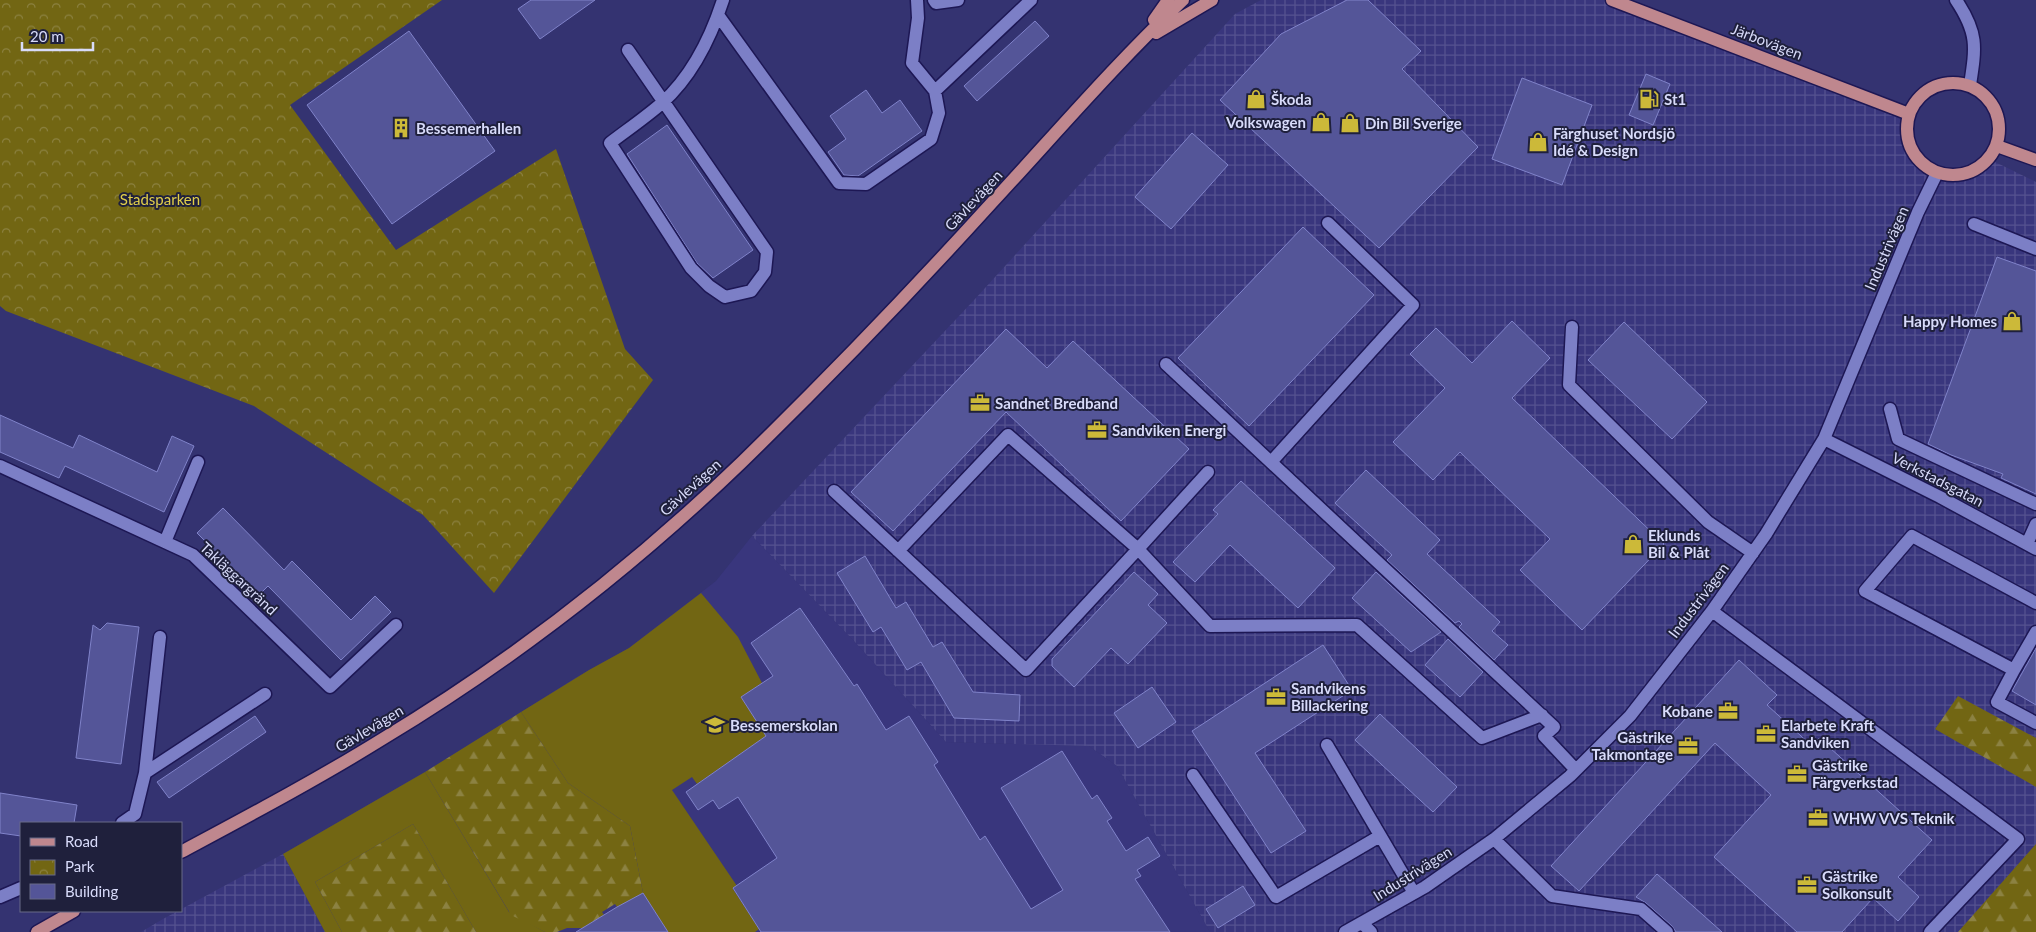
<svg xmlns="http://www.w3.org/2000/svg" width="2036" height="932" font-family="Lato,sans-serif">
<defs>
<pattern id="industrial-grid" width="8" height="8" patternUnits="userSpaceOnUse" patternTransform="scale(1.25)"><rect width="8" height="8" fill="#39367d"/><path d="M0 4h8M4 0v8" fill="none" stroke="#555290"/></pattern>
<pattern id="forest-firs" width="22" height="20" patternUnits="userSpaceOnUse" patternTransform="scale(1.25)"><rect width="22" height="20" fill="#726613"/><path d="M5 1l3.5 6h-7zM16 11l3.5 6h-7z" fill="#8c8242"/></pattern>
<pattern id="park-crowns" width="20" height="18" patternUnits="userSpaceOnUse" patternTransform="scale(1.25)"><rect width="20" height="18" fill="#726613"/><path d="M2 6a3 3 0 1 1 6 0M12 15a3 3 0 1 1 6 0" fill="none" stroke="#8c8242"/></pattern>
</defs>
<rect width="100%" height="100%" fill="#343371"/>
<path fill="#39367d" d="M752,536L854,641L946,742L1089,746L1117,766L1210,932H325L283,854L442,762L575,678L629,648L716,581Z"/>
<path fill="url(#industrial-grid)" d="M1261,0H1612L1909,114L1906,126L1907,137L1912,150L1925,166L1956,175L1969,172L1989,159L2036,182V932H1210L1117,766L1089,746L946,742L854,641L752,536L975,299L1235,14Z
M283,854L325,932H141L163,919Z"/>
<path fill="#726613" d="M701,593L738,637L762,683L741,697L766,736L697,784L692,777L672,790L737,886L733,889L759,929L755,932H668L643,893L630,826L568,783L521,712L589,670L629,648Z
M425,772L509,912L545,932H476L413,824L315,882L342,932H325L283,854Z"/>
<path fill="url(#forest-firs)" d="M1958,696L2036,738V787L1935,729Z
M521,712L568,783L630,826L643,893L618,908L615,904L602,912L604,915L583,928H567L557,932H545L511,915L425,772Z
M413,824L476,932H342L315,882Z
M2036,844V932H1958Z"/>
<path fill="url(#park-crowns)" d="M0,0H442L290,105L396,250L556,149L625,349L653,380L494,593L423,515L254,406L6,311L0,306Z"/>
<path fill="#545598" stroke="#8083ca" d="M531,0H595L540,39L518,9Z
M1347,0H1368L1421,51L1402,69L1478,147L1379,248L1220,100L1281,34Z
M1035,21L1049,36L977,101L964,86Z
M409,31L495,151L392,224L307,105Z
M1646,74L1670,84L1653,125L1629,115Z
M1522,78L1592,105L1562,185L1492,159Z
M866,90L882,113L900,100L922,131L858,176L844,175L828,152L846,139L830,116Z
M667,125L753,250L713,278L697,263L627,154Z
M1192,133L1228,165L1171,229L1135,197Z
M1303,227L1374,295L1249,426L1178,358Z
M1997,257L2036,271V494L2001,478L2003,474L1951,455L1928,444Z
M1512,321L1550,358L1512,398L1664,544L1582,630L1520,570L1550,539L1460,452L1433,480L1393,442L1445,388L1410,354L1436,328L1472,363Z
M1624,322L1707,402L1672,439L1588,360Z
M1006,329L1047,368L1073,341L1189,449L1121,521L1006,412L893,531L851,492Z
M0,415L73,448L79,435L157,472L172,436L194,446L164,512L65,466L59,478L0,452Z
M1366,470L1440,540L1427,554L1500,622L1492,631L1508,645L1494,660L1459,627L1462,624L1459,621L1455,623L1387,560L1392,555L1335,503Z
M1241,481L1335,568L1298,608L1230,545L1195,582L1173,562L1218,514L1213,510Z
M223,508L284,570L292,561L351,620L375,596L391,612L341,660L268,586L259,595L197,533Z
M865,556L896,608L906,602L933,647L942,642L973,692L1020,695L1019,721L954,718L921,662L907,670L881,627L873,632L837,573Z
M1134,572L1158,594L1148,605L1167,623L1128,664L1111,648L1074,687L1052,666V659Z
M1376,572L1441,632L1411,652L1352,598Z
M800,608L854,686L857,684L886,730L909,716L938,762L934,765L980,840L985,836L1031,909L1063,890L1001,788L1062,751L1092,799L1097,795L1112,818L1107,821L1126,851L1148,837L1160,856L1137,870L1141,876L1135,879L1170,932H761L733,888L777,858L738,797L719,809L713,800L698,810L686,792L766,736L741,697L773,676L751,643Z
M107,623L139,627L121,764L76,758L93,625L100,630Z
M1448,639L1483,672L1460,697L1425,665Z
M1323,645L1352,690L1255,753L1306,831L1271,853L1192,731Z
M2036,648V705L2012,691Z
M1739,660L1777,695L1767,705L1812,746L1819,738L1932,840L1898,877L1919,897L1898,921L1873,898L1842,932H1797L1714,857L1771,795L1715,743L1579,891L1551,866Z
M1152,687L1176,722L1138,748L1114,713Z
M1380,714L1457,787L1433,812L1355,740Z
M255,716L266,732L169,798L157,782Z
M0,793L77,805L74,823H21V836L0,833Z
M1657,874L1722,932H1676L1672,926L1646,903L1636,897Z
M1243,886L1255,905L1218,928L1206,909Z
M643,893L668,932H576L617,907Z"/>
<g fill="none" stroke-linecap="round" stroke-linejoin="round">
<defs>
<path id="minor" d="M934,0L936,3L958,0
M1956,0C1978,33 1976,46 1970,85
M718,15L839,183L866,184L931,139L939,113L935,91L912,63L918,18L917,0
M628,50L767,252L765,272L751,291L725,297L709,286L691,268L610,143C627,130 646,117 662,103C692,76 711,37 723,0
M935,91L1031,0
M1974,224L2036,249
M1572,327L1569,385L1708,522L1753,553
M1166,364L1554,727L1544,736L1576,770
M1890,409L1898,439L2036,504
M1824,439L1940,497L2036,549
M1272,461L1413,305L1328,223
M0,466L193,555L330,687L396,625
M1208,472L1138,549L1210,626L1357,625L1482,738L1542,715
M834,491L1026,670L1138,549L1008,435L898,551
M165,542L198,462
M2027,544L2036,524
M2036,603L1912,536L1865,591L2014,670L1997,702L2036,723
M1712,611L2018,839L1930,932
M2014,670L2036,632
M1327,745L1414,893
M145,773L160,637
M1193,775L1276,897L1380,836
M122,823L135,814L145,773L265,694
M1494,839L1552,896L1641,909L1667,932
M0,897L21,888
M1362,923L1371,932
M1345,932L1425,887L1494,839L1570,776L1630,716L1712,611L1766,534L1824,439L1918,212L1937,173"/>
<path id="major" d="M1612,0L1909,114
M1154,20L1168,0
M1156,33L1212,0
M1907 129a46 46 0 1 1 92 0a46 46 0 1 1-92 0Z
M1997,146L2036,160
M181,852C250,815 318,779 384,738C513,660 634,566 742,462C826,380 908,295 987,208C1052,138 1114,65 1183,0
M37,932L74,911"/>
</defs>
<use href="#minor" stroke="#1d1754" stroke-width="15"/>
<use href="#major" stroke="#1d1754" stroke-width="15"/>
<use href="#minor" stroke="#7c7fc6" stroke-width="12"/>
<use href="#major" stroke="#bf878e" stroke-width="12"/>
</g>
<defs>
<symbol id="shop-bare" viewBox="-9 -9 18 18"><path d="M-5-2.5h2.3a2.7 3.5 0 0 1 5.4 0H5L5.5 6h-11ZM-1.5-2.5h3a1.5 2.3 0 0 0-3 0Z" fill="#ccb939" stroke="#1f203c" stroke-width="2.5" paint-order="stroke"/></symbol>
<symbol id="fuel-bare" viewBox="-9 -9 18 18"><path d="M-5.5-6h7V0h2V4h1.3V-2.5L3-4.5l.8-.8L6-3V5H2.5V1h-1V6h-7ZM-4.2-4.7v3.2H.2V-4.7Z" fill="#ccb939" stroke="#1f203c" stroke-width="2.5" paint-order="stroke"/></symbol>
<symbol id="building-bare" viewBox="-9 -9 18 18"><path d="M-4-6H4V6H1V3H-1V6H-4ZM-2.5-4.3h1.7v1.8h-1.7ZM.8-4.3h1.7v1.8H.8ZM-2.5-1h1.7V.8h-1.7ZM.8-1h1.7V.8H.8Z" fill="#ccb939" stroke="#1f203c" stroke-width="2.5" paint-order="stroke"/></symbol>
<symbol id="office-bare" viewBox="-9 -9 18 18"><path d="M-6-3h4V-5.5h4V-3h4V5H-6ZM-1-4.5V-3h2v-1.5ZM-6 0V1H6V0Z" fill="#ccb939" stroke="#1f203c" stroke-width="2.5" paint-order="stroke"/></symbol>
<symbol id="school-bare" viewBox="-9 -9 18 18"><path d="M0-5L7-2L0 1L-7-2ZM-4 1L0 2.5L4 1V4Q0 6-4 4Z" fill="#ccb939" stroke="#1f203c" stroke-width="2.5" paint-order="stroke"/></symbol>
</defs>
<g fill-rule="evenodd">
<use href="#shop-bare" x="1242" y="85" width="28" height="28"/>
<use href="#fuel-bare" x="1635" y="85" width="28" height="28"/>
<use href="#shop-bare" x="1307" y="108" width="28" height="28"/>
<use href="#shop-bare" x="1336" y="109" width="28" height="28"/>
<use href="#building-bare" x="387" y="114" width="28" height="28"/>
<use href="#shop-bare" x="1524" y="128" width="28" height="28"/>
<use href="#shop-bare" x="1998" y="307" width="28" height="28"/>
<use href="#office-bare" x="966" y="389" width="28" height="28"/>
<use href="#office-bare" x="1083" y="416" width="28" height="28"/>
<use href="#shop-bare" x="1619" y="530" width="28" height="28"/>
<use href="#office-bare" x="1262" y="683" width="28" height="28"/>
<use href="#office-bare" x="1714" y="697" width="28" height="28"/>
<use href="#school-bare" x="701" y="711" width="28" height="28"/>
<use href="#office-bare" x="1752" y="720" width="28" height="28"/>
<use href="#office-bare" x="1674" y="732" width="28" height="28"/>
<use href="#office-bare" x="1783" y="760" width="28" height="28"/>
<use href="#office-bare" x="1804" y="804" width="28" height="28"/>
<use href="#office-bare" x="1793" y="871" width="28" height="28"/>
</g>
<g text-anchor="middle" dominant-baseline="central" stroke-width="4" stroke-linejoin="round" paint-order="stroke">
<g font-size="15" fill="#d8dbfa" stroke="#1f203c">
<text transform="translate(1767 41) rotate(21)">Järbovägen</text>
<text transform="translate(973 200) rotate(-47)">Gävlevägen</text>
<text transform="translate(1886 248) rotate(-67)">Industrivägen</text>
<text transform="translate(1938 479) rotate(27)">Verkstadsgatan</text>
<text transform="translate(690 487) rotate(-42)">Gävlevägen</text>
<text transform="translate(239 578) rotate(43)">Takläggargränd</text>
<text transform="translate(1698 600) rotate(-53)">Industrivägen</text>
<text transform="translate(369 728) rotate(-31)">Gävlevägen</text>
<text transform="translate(1412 873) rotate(-32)">Industrivägen</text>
</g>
<g font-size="15" font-weight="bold" fill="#d8dbfa" stroke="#1f203c" text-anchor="start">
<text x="1271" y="99">Škoda</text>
<text x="1664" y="99">St1</text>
<text x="1306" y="122" text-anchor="end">Volkswagen</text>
<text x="1365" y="123">Din Bil Sverige</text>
<text x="416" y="128">Bessemerhallen</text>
<text x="1553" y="133">Färghuset Nordsjö<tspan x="1553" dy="17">Idé &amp; Design</tspan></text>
<text x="1997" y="321" text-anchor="end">Happy Homes</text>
<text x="995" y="403">Sandnet Bredband</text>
<text x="1112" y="430">Sandviken Energi</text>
<text x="1648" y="535">Eklunds<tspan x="1648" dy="17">Bil &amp; Plåt</tspan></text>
<text x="1291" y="688">Sandvikens<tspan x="1291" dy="17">Billackering</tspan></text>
<text x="1713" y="711" text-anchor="end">Kobane</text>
<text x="730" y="725">Bessemerskolan</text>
<text x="1781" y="725">Elarbete Kraft<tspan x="1781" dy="17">Sandviken</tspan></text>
<text x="1673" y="737" text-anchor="end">Gästrike<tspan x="1673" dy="17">Takmontage</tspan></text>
<text x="1812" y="765">Gästrike<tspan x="1812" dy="17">Färgverkstad</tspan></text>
<text x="1833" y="818">WHW VVS Teknik</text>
<text x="1822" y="876">Gästrike<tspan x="1822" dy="17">Solkonsult</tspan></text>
</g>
<g font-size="15" fill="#e1ce4a" stroke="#1f203c">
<text x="160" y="199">Stadsparken</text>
</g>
</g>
<rect x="20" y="822" width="162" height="90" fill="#1f203c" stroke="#696b88"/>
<rect x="30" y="838" width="25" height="8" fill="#bf878e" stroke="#696b88"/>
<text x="65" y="847" font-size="15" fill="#d8dbfa">Road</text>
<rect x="30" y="860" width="25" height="15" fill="url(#park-crowns)" stroke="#696b88"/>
<text x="65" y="872" font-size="15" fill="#d8dbfa">Park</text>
<rect x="30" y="884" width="25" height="15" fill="#545598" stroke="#696b88"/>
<text x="65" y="897" font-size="15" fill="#d8dbfa">Building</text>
<path d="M22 42v8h71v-8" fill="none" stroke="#d8dbfa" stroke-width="2.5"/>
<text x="30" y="42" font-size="15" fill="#d8dbfa" stroke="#1f203c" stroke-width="4" paint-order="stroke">20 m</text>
</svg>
